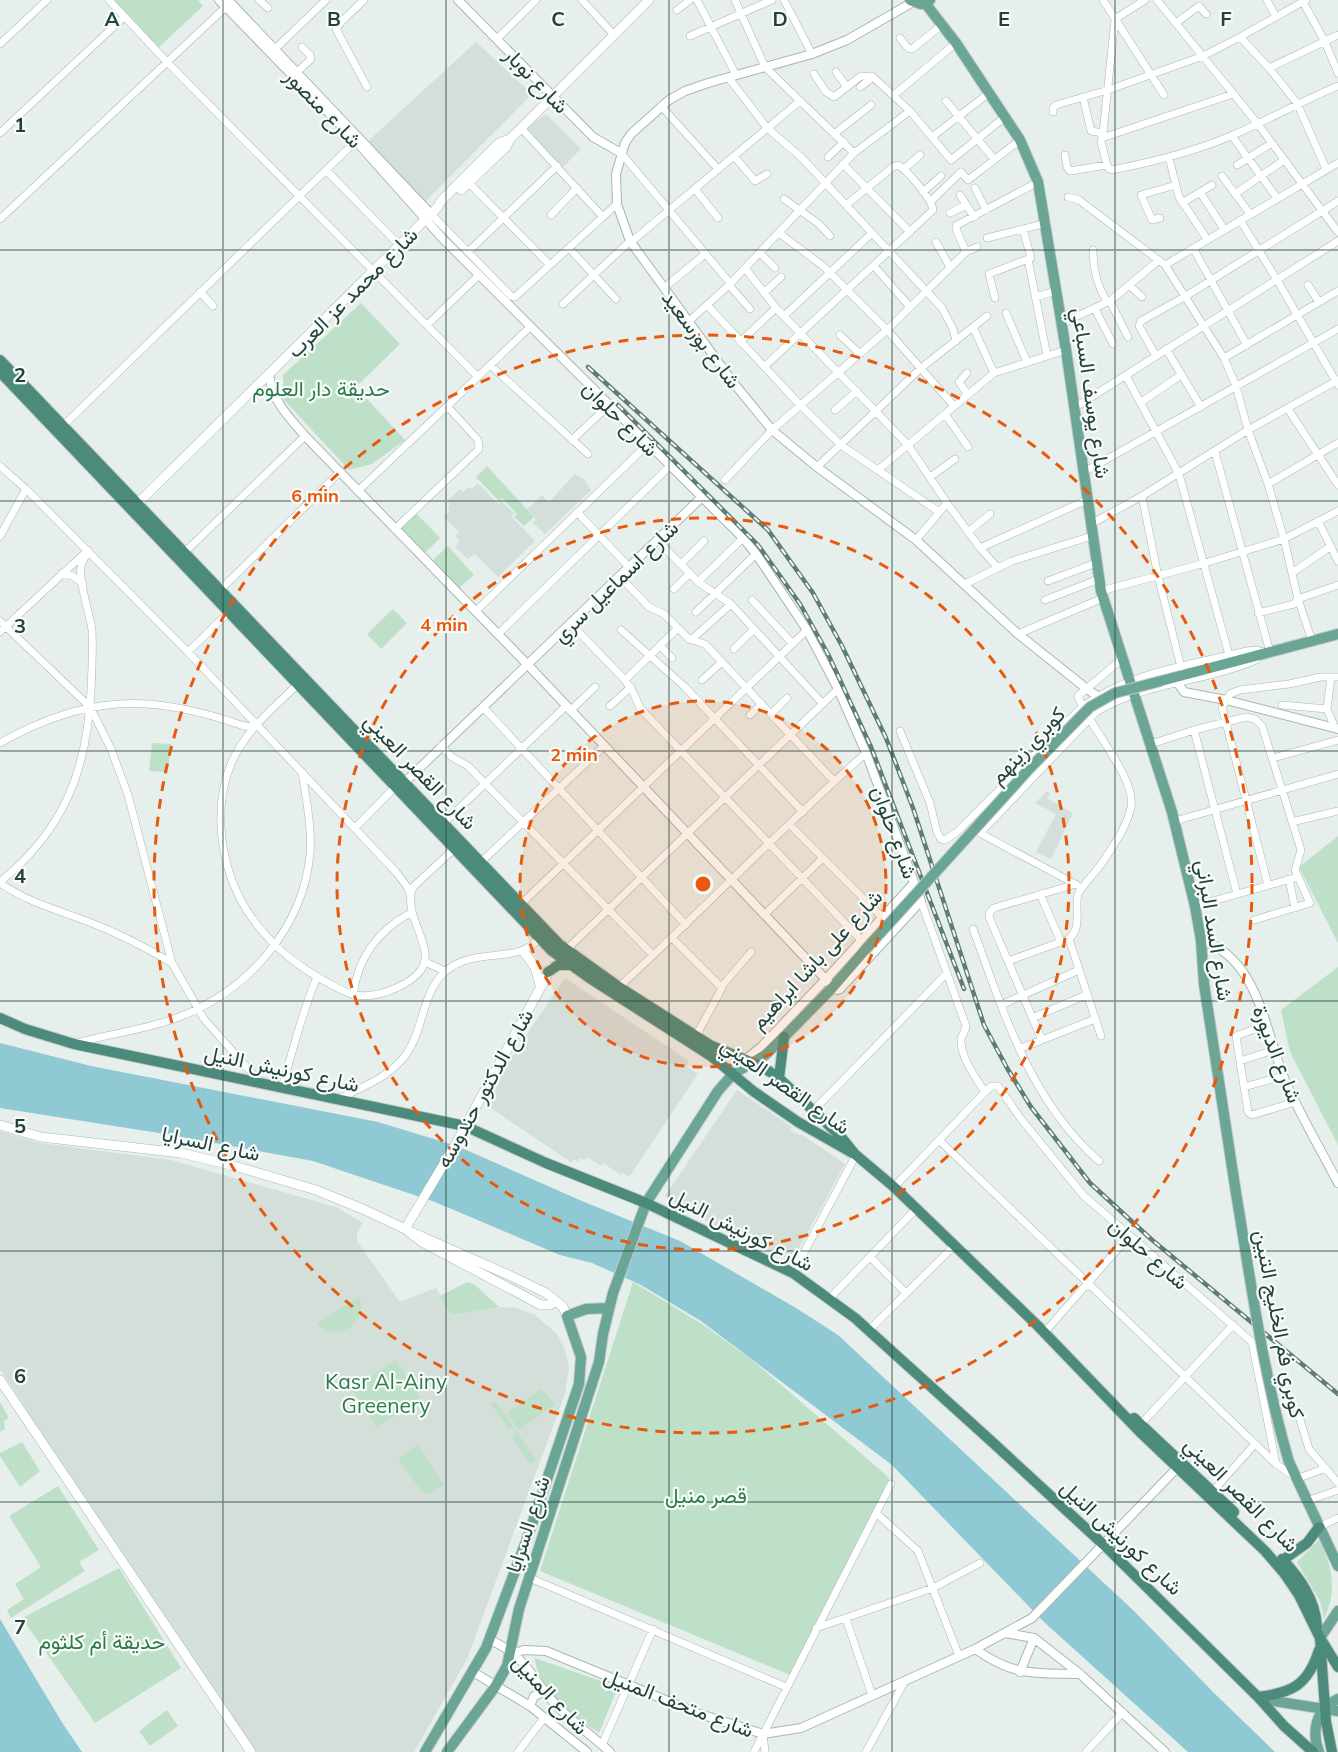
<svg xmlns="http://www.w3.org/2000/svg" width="1338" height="1752" font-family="Mulish,Vazirmatn,sans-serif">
<rect width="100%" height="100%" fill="#e6efeb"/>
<path fill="#d4dfda" d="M476,42L532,94L424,203L366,143Z
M546,114L581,149L559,171L524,129Z
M575,474L585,480L591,490L545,534L533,523L536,519L527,509L542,495L549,502Z
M478,483L498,504L502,502L514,513L511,516L535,541L498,577L475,554L468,559L455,547L460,541L455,536L459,532L443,517L450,510L447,508L450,505L447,501L460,489L463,492L469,487L472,489Z
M1047,791L1050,794L1047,798L1073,813L1051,859L1036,852L1056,814L1035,803Z
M565,978L689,1061L686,1066L698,1074L629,1177L623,1173L621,1175L603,1163L601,1166L587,1157L584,1160L580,1158L578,1162L574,1159L572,1163L488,1106L491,1102L487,1100L489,1097L486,1095Z
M737,1090L792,1127L790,1130L800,1135L801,1134L845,1164L792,1261L735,1236L695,1215L665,1196Z
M0,1131L40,1143L171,1160L336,1207L363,1223L357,1233V1241L400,1302L436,1288L451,1314L499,1307L517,1308L535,1315L556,1333L565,1349L569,1367L565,1394L467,1659L414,1752H256L47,1442L0,1369Z"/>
<path fill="#bfe0c8" d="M112,0H198L203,6L157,49Z
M361,303L400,344L356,387L405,440L372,464L349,470L284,400L283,375Z
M487,466L534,517L524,526L514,517L517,514L502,498L499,501L476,477Z
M416,513L440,538L423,555L399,529Z
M448,546L474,575L458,589L432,561Z
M393,609L407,623L381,649L367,634Z
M152,743L171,744L168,772L149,771Z
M1338,836V943L1299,867Z
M1338,967V1145L1290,1052L1281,1010Z
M467,1282L475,1285L499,1307L451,1315L440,1296Z
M633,1282L705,1326L752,1360L885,1474L891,1482L790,1675L540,1571Z
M359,1297C368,1324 337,1344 317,1323Z
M396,1360L421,1398L377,1427L352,1389Z
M541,1389L555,1404L519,1430L507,1413Z
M496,1401L536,1460L530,1464L512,1437L516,1433L512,1427L508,1429L491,1404Z
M0,1402L9,1418L4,1421L5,1429L0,1432Z
M22,1442L40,1471L20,1487L0,1456V1453Z
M418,1445L444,1485L428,1495L421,1491L398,1458Z
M58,1486L99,1550L79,1562L85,1571L11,1618L7,1610L24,1599L15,1584L41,1567L9,1516Z
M1320,1539C1332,1569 1338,1589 1324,1619L1320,1601L1297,1562Z
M119,1568L181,1668L95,1723L22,1618Z
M535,1658L618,1687L599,1733C576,1718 536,1687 535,1658Z
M167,1710L178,1726L150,1746L139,1731Z"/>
<path fill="#8ec9d4" d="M0,1043L91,1066L378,1122L457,1146L582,1201L680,1241L796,1308L838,1335L1134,1611L1214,1693L1275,1752H1188L1044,1622L892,1465L701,1321L641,1285L592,1263L560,1255L435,1202L313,1161L165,1134L0,1108Z
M0,1619L63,1724L82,1752H0Z"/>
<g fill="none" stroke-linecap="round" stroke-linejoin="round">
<defs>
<path id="minor" d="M109,0L167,62L478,377
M259,0L268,8
M364,0L342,21L336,29L367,87
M582,0L614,35
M697,0L736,75
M735,0L765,67L854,153
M784,0L812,54
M1103,0L1164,95
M1157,0L1257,123L1338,232
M1267,0L1276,17
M1302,0L1325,42L1338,73
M677,10L690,0
M1176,23L1199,6L1206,14
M690,36L772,0
M1240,37L1269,68L1297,103L1326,169
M900,38L908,48L912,49L943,24
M497,39L536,0
M0,44L47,0
M275,49L326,0
M1269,68L1338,35
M297,72L311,59L310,55L302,47
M836,72L847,87
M814,74L826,92L834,97L861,76L873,77
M728,77L767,128L802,158L942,308L953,329L956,341
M873,77L910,111L951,160L1005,117
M860,87L873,77
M894,95L956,43
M1083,97L1091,131L1103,133L1101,142L1107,165
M946,101L994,159
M661,106L718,169
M1053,112V108L1056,105L1108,90L1203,56L1240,37L1306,0
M521,128L603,217
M0,133L124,17
M1103,133L1115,19L1145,0
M834,134L871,105
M1232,136L1277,198
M932,137L989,93
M1102,138L1233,94
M621,153L730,283
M1065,155L1067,167L1070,171L1107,165L1109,169L1112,170C1153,162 1194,152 1233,135C1268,120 1302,101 1338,86
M734,156L755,181L767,174
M828,157L844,142
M1169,158L1179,197L1207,239
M843,164L910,232
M1237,165L1272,143
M904,169L920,155
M326,170L399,245
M1222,176L1250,214
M469,183L550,265
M975,188L986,210
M695,189L718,218
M923,192L941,176
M1200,192L1224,229
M1235,194L1284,160
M960,195L974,217
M1068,197L1079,200L1165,265L1224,358L1236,386L1248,430L1268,484L1284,539L1298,599L1312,641
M784,199L819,224L830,236
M931,201L961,172L968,180L1020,140
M1182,203L1212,185
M950,213L966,205
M431,214L511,296L515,297L617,204
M551,215L577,188
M1160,218L1152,220L1141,195L1176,185
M0,219L229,4
M1240,220L1277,280L1338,385
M1023,229L1031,258L1028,259L1047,356
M779,233L823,266L887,330L954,406
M987,238L1047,223
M631,242L800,101
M936,242L950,267
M569,248L616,299
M1193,248L1247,345
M1093,250C1093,270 1097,285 1107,302
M468,252L557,166
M966,252L956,229L957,225L1038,182
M760,253L775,268
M1165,265L1338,163
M874,266L910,307
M745,268L776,308L908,445L947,503L980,548L998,568
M729,285L750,309
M1308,285L1319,302
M1130,286L1142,297
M664,288L705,254
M200,292L213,306
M764,293L781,277
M1035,297L1057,291
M995,298L989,274L1028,259
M1110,301L1128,337
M563,304L630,241
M707,305L800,405L841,445L939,512
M1095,309L1113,344
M1006,313L1027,362
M784,316L872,233
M688,322L729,285L854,153L910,111
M1062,323L1110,301L1159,260
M427,325L479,275
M973,327L994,373
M840,335L860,354
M740,342L776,308
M1166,349L1201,407
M1156,356L1139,326L1141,321L1186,296L1338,201
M1224,358L1338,291
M490,365L588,454
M764,367L933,210C932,199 908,171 898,165L893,167L846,205
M967,373L959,382L968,395
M1126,376L1179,474L1229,655
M1140,403L1181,375
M1074,408L1338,241
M1288,409L1338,485
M835,410L857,391
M945,414L968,447
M63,426L358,139
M572,440L609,405
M1215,452L1270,652
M0,466L26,489L188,652L396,872L408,888L410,895
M817,467L921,368L987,316
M878,470L994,373L1066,350
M1084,472L1338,329
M930,477L955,459
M725,480L772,430L887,330L966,252L977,247
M1268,484L1338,443
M358,491L530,327
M1142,496L1158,576L1181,667
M577,512L629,567
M1318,521L1338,561
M1091,524L1142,496L1248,430L1338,380
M395,529L479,449L478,440L447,406
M968,532L990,514
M0,536L26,489
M657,540L698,582L731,604L823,704
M916,540L947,503
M980,548L1087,500
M185,552L305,436
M681,564L704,541
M62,573L73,576L83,584
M1292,573L1331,546
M619,576L649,607L664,614L689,639L705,644L834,781
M1048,581L1096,563
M698,582L743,538
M965,584L1012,561L1092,536
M674,589L690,573
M220,590L340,472
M1101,591L1205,563L1284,539L1338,511
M752,600L793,644
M1045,600L1099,579
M476,611L648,444
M696,612L756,554
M1258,613L1294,604L1298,599L1338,585
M0,621L90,707L111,749L128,795L172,963L204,1019L260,1082
M570,623L625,680L633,692L640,708L861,940
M621,630L685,687L803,812
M0,632L86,552
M498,634L670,466
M1018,634L1103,598
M691,640L731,604
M660,646L672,658
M734,649L754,629
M188,652L229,612
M1331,677L1327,709L1335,728
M625,680L678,628
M702,680L722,662
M298,684C272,709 245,731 231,764C212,810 221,868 246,909C267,943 296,966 330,984C338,988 347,994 356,995C369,997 383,994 396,988C405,984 415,978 421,970C437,947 401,915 413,887L454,849
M1282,705L1327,709
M610,706L631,687
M483,707L686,925
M570,711L595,687
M771,714L787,698
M750,715L762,704
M1194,730L1237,894
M900,731L930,803L937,832L941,839L945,840L957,832L1082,707C1129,672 1191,665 1247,651L1257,650L1264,652
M0,743C85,695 149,693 241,725L250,727L256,724
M1151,744L1194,730L1246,717L1255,719L1262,726L1301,850L1295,870L1310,903L1254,920
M441,746L452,757L468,766L653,955
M1273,758L1338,740
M1175,821L1338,774
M1292,822L1338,811
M444,823L566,706
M790,825L882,917
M355,828L395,787
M976,831L1077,885
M980,833L1096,712C1145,682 1205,682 1256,660
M481,862L604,746
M1289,879L1295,908
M0,882C64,830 87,771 91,690C92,670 93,650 92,630C90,615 78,579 81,567C82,561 86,556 88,550
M0,883C27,902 58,910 89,922C118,933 145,947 172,963
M1268,885L1222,707L1230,694L1240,690L1289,684L1321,677H1338
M1040,894L1061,942
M921,901L966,1026C966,1031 962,1034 961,1039C960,1057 976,1078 985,1092L992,1086H998L1021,1119L1083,1195L1252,1342L1276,1464
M519,906L807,630
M1195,906L1298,877
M764,915L823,858
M973,929C1004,1013 1030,1101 1099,1161
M672,938L722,988L696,1036
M1069,939L1101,1036
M566,950L838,689
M1008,961L1069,939C1083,926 1074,910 1078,894C1086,880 1098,871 1106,857C1115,843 1128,824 1131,807C1136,776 1089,728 1078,696L1122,659
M425,962L445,971
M722,986L751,952
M619,987C703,910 781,828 866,753
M353,995C358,957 378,930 412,912
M1001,1005L1079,970
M1032,1018L1086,995
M1266,1025L1236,1036L1248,1112L1252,1115L1295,1102
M1042,1040L989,917L990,912L994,908L1076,884
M77,1043C111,1033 146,1030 179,1017C248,991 303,928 310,854C312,826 306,799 302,772
M1019,1049L1095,1019
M1240,1061L1274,1050
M282,1087C293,1050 302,1012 317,977
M1244,1087L1283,1076
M339,1099C363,1086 391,1077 407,1053C424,1029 422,991 446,971C474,946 520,965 539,938
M814,1110L947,973
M939,1140L1276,1464L1295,1477
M894,1187L985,1092
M870,1257L906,1293
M793,1273L856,1155
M830,1298L916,1209
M869,1330L955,1245
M1044,1333L1129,1236
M1297,1410L1309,1449L1338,1483
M1142,1423L1233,1325
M1296,1479L1326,1468
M1213,1491L1255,1444
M1307,1501L1338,1490
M876,1513L918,1551L959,1656
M1319,1527L1338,1518
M530,1578L786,1687
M846,1619L872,1695
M816,1628L933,1588L980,1563
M763,1734L765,1752
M602,1745L653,1629
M518,1752L544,1718
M754,1752L891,1484
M866,1752L905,1681
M1086,1752L1123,1712"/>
<path id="tertiary" d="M219,0L356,141L443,239L743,538L756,554L807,630L838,689L866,753L921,901L840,989L838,990L833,987L527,664L305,436C288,416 272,401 269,374
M228,0L431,214
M458,0L593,137L621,153
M913,2L847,40L812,54L708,83L685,91L669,100L631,134L625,143L616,174L617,204L630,241L732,381L772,430L817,467L916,540L1018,634L1087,689L1109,704
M1177,682L1184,692L1226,700L1338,729
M405,782L702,497
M1201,940C1261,959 1265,1036 1287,1085C1302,1118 1321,1150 1338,1183
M745,1060L761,1047L826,979L914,883
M1005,1633L1034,1638L1080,1674L1165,1752
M490,1640C527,1656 531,1678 556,1705C573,1722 592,1736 610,1752
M975,1649C1015,1677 1034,1673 1080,1674
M514,1653L524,1650L546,1651L697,1713L763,1734L801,1728L975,1649L1032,1618L1178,1467
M473,1672L530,1706L587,1752
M1020,1672L1034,1638
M530,1706L534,1696L544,1692"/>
<path id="secondary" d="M461,190L506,147L510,139L649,0
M138,503L437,208L441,201L499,143L510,139
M523,951L535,967L540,985
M551,968L458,1140L405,1229L513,1277L546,1293L563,1307L567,1316
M0,1125L41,1137L181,1153L231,1165L316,1190L365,1210L405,1229L422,1242L541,1305H550L556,1301
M0,1380L251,1752"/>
<path id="primary" d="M910,0L921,4L930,0
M925,3L956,43L1020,140L1038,182L1066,350L1101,591L1172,812L1195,906L1201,940L1204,984L1236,1193
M1161,681L1338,634
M1289,1462L1338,1566
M1320,1638L1338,1611
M1260,1699L1338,1711
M425,1752L486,1648L527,1539L579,1384L581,1357L567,1316L586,1309L609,1308
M447,1752L495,1687L507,1666L519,1609L599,1362L603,1334L613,1293L646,1203L718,1091L733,1074L765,1055L784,1037L833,987L865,950
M1319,1752C1311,1731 1316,1709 1338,1699"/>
<path id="trunk" d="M0,360L559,944L619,987L710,1045L763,1067L779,1078L841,1137L854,1153
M0,372L552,951L588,977L711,1056L753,1091L798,1122L856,1155L894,1187L1037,1325L1142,1434L1265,1551L1284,1573L1299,1595L1320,1638L1326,1722L1332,1752
M548,972L558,965H570
M0,1018L25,1029L74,1044L465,1126L546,1163L646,1203L793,1273L855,1318L990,1440L1104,1545L1258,1697L1284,1726L1313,1752
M779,1078L784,1037
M1134,1418L1234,1512
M1282,1559C1300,1578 1315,1599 1317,1626
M1283,1560L1307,1543L1319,1527
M1322,1641L1338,1667
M1258,1697C1292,1693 1308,1685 1319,1650"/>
</defs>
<use href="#minor" stroke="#a8b8b2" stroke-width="8"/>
<use href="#tertiary" stroke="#a8b8b2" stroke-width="10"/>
<use href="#secondary" stroke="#a4bbb3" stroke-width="10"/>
<use href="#primary" stroke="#c2cac8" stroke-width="12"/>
<use href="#trunk" stroke="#c2cac8" stroke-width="12"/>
<use href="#minor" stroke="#fff" stroke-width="7"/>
<use href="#tertiary" stroke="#fff" stroke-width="8"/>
<use href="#secondary" stroke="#fff" stroke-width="9"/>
<use href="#primary" stroke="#6aa596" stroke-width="10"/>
<use href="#trunk" stroke="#4c8a7c" stroke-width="10"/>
<defs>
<path id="rail" d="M588,367L768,530L813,593L842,646L886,738L913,808L984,1025L1007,1068L1031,1107L1090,1183L1151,1239L1338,1394
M618,405L758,545L800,604L828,654L871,747L964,989"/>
</defs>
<use href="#rail" stroke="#5f7d75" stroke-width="4.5"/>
<use href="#rail" stroke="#f7fbf9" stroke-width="2" stroke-dasharray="7" stroke-linecap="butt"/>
<defs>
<path id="primary-bridge" d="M865,950L1030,768L1090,707L1115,693L1161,681
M1236,1193C1251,1283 1263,1374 1289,1462"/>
</defs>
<use href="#primary-bridge" stroke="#c2cac8" stroke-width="12" stroke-linecap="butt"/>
<use href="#primary-bridge" stroke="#6aa596" stroke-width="10"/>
</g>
<path fill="none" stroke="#24423a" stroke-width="1.5" stroke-opacity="0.55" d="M223,0V1752M446,0V1752M669,0V1752M892,0V1752M1115,0V1752M0,250H1338M0,501H1338M0,751H1338M0,1001H1338M0,1251H1338M0,1502H1338"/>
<circle cx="703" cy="884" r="183" fill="#e8590c" fill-opacity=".12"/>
<g fill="none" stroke="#e8590c" stroke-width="3" stroke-dasharray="10 8">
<circle cx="703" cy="884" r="183"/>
<circle cx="703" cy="884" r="366"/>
<circle cx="703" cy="884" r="549"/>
</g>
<g text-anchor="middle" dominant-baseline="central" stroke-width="4.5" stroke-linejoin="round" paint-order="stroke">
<g font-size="21" fill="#24423a" stroke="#f7fbf9">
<text transform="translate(537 80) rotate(46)">شارع نوبار</text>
<text transform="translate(324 108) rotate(46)">شارع منصور</text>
<text transform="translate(352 292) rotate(-45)">شارع محمد عز العرب</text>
<text transform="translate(702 339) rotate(53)">شارع بورسعيد</text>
<text transform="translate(1092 393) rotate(82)">شارع يوسف السباعي</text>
<text transform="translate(621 418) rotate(45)">شارع حلوان</text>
<text transform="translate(615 581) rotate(-44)">شارع اسماعيل سري</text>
<text transform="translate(1027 745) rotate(-46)">كوبري زينهم</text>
<text transform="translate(421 771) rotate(46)">شارع القصر العيني</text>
<text transform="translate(895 832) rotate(70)">شارع حلوان</text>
<text transform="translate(1215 930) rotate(81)">شارع السد البراني</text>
<text transform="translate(816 959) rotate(-47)">شارع على باشا ابراهيم</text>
<text transform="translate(1278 1054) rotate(69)">شارع الديورة</text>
<text transform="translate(282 1068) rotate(12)">شارع كورنيش النيل</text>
<text transform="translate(786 1085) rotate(35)">شارع القصر العيني</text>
<text transform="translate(484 1088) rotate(-61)">شارع الدكتور حندوسه</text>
<text transform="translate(211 1143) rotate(12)">شارع السرايا</text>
<text transform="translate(742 1229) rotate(27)">شارع كورنيش النيل</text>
<text transform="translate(1149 1253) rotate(41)">شارع حلوان</text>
<text transform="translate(1280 1324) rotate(79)">كوبري فم الخليج التبين</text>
<text transform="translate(1242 1494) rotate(45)">شارع القصر العيني</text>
<text transform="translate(527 1524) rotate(-72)">شارع السرايا</text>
<text transform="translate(1122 1537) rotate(43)">شارع كورنيش النيل</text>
<text transform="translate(551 1694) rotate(47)">شارع المنيل</text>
<text transform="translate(679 1702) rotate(21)">شارع متحف المنيل</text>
</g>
<g font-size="21" fill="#2d7a4b" stroke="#f7fbf9">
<text x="321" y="388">حديقة دار العلوم</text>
<text x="386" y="1381">Kasr Al-Ainy<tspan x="386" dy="24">Greenery</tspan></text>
<text x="706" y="1495">قصر منيل</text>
<text x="102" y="1641">حديقة أم كلثوم</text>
</g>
</g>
<g font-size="20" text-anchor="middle" font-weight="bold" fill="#24423a" stroke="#f7fbf9" stroke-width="4.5" stroke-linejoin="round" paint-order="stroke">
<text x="112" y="26">A</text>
<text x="334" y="26">B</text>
<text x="558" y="26">C</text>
<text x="780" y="26">D</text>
<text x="1004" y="26">E</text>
<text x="1226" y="26">F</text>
<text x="20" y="132">1</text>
<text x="20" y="382">2</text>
<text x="20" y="633">3</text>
<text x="20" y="883">4</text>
<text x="20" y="1133">5</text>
<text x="20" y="1383">6</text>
<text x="20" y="1634">7</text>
</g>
<circle cx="703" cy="884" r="9" fill="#e8590c" stroke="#f7fbf9" stroke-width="3"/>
<g font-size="18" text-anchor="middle" font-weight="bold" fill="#e8590c" stroke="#f7fbf9" stroke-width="4.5" stroke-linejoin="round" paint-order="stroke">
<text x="315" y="502">6 min</text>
<text x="444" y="631">4 min</text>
<text x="574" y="761">2 min</text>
</g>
</svg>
